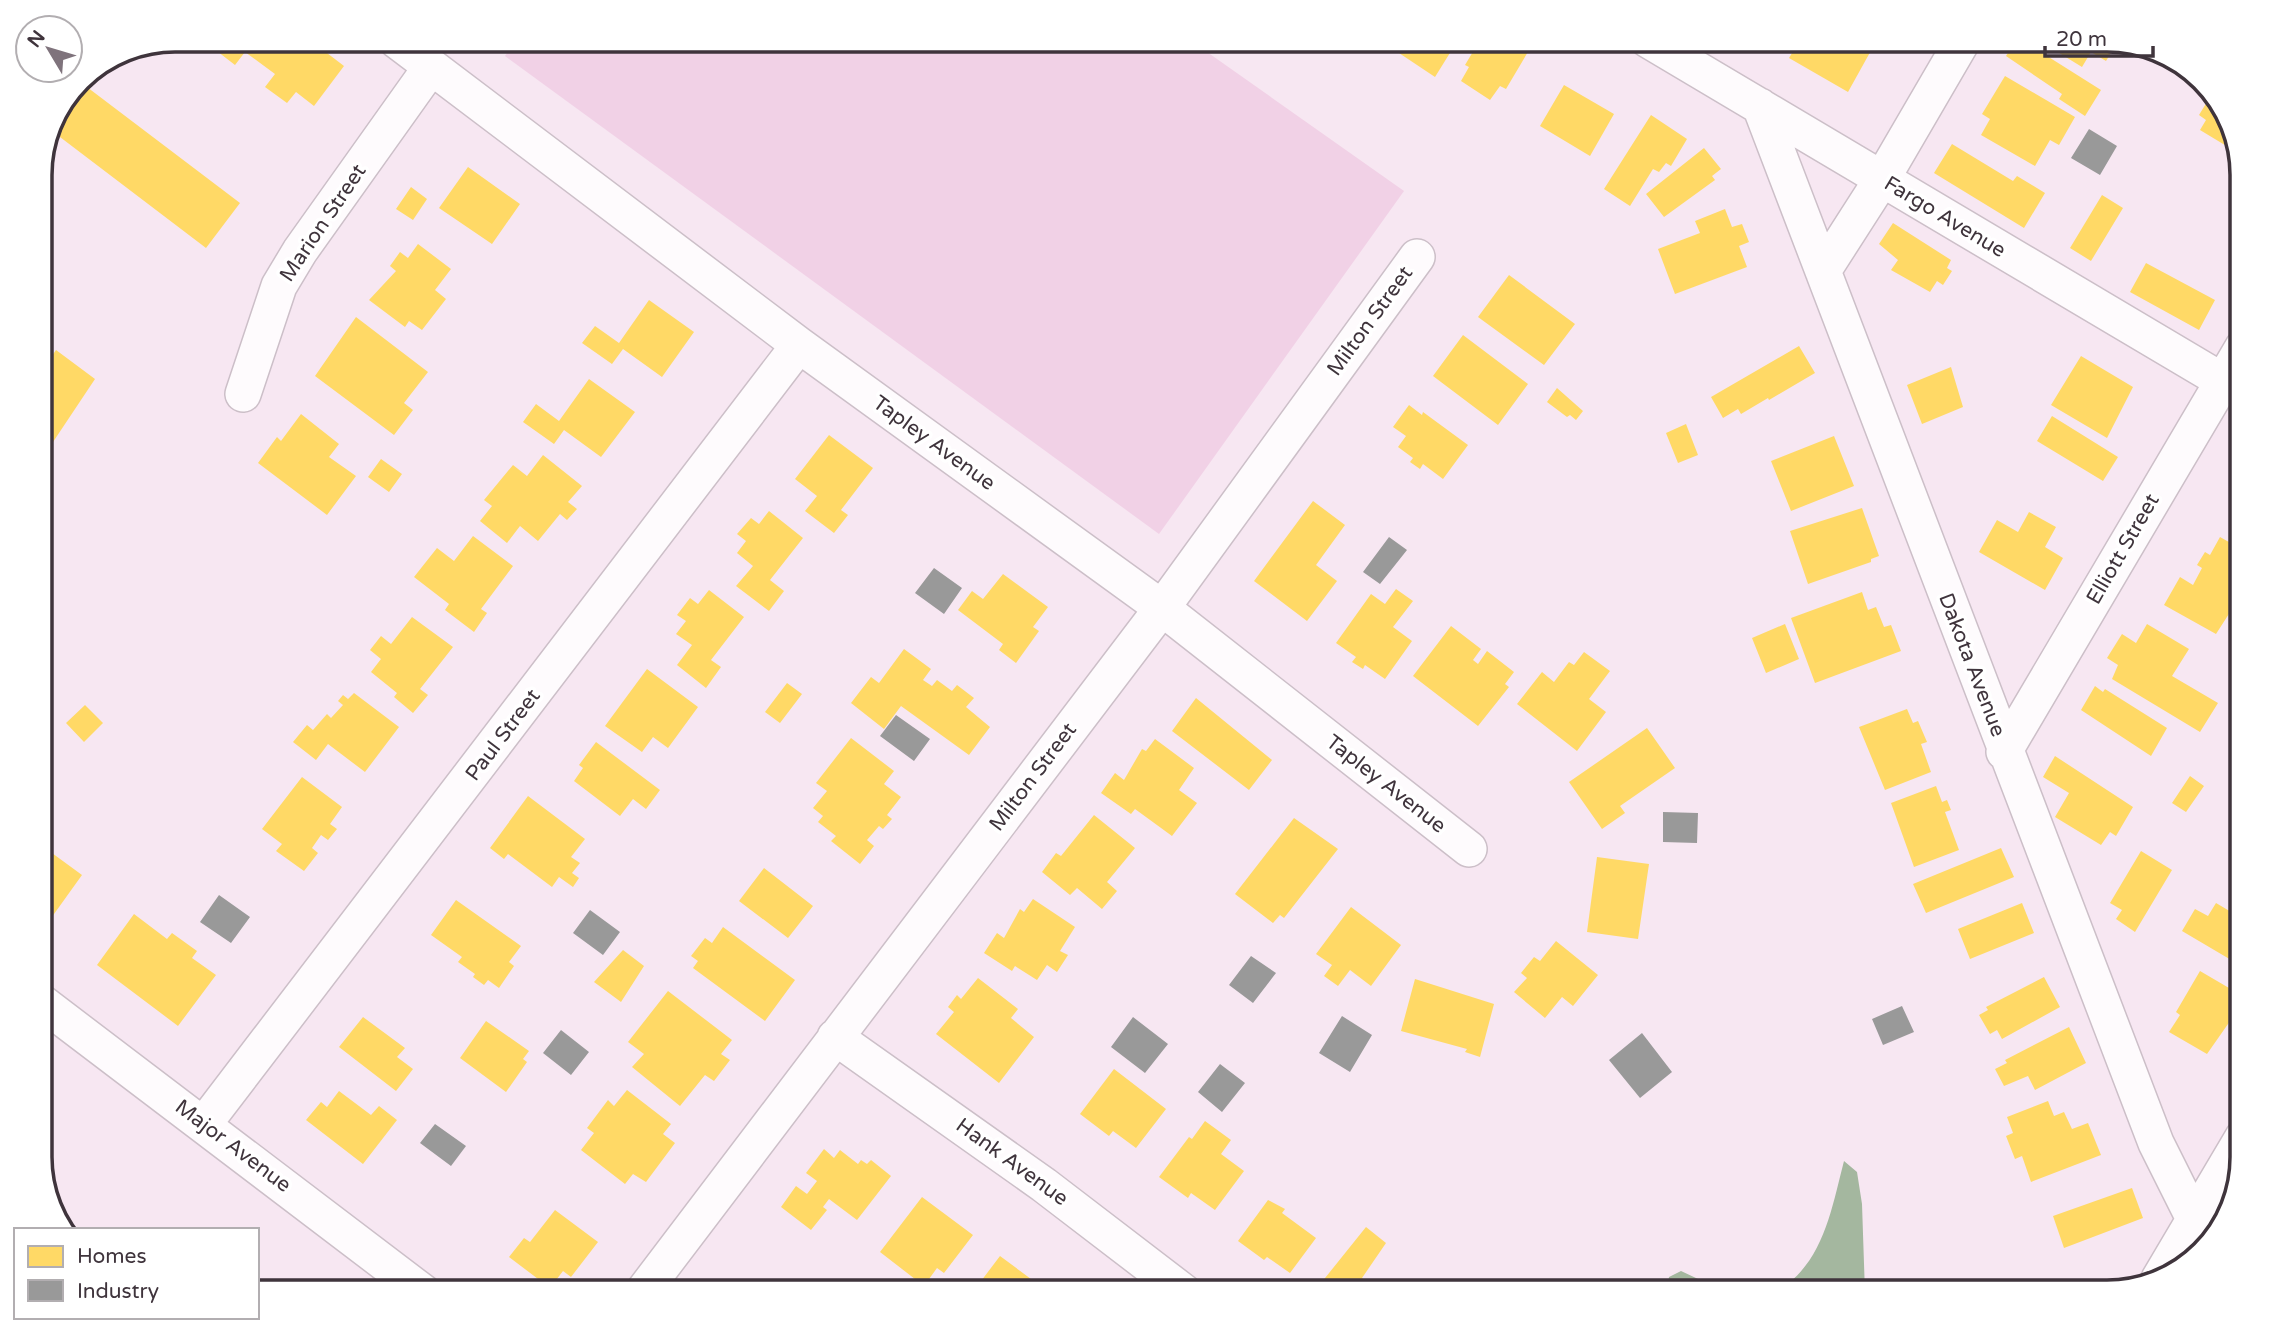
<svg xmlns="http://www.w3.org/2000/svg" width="2283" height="1333" font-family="'Varela Round',sans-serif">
<rect width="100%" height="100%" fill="#f7e7f2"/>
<path fill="#f1d1e6" d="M516,40H1190L1404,191L1159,534L505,56Z"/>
<path fill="#a4b79f" d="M1844,1161L1857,1172L1862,1204L1865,1293H1774C1823,1266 1831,1211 1844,1161Z
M1681,1271L1728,1293H1666L1669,1277Z"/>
<path fill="#ffd966" d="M219,40H310L344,66L314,106L296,92L287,103L265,87L275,74L245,52L235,65L213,48Z
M1390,40H1458L1435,77L1387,45Z
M1480,40H1535L1506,89L1500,86L1490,100L1461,81L1469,67L1465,65Z
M1800,40H1861L1873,47L1848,92L1789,58Z
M2016,40L2028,44L2101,90L2085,116L2059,99L2062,94L2006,56Z
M2038,40H2108L2117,43L2106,61L2091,52L2082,67Z
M2005,76L2075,117L2059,145L2050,140L2035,166L1981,135L1990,119L1982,114Z
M79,81L240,203L206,248L56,134Z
M1564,85L1614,114L1590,156L1540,126Z
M2210,97L2224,107L2238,153L2200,130L2206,120L2199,115Z
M1651,115L1687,139L1671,166L1666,163L1659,172L1653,169L1630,206L1604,189Z
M1952,144L2013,181L2017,176L2045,193L2024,228L1934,173Z
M1704,148L1721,169L1712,176L1715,180L1664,217L1646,194Z
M468,167L520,204L492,244L439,208Z
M411,187L427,199L413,220L396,209Z
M2102,195L2123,208L2091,261L2070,248Z
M1725,209L1732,227L1742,224L1749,242L1739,246L1747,267L1675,294L1658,249L1700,233L1695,221Z
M1893,223L1951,260L1947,268L1952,271L1943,285L1937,281L1930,292L1891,270L1898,260L1879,244Z
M418,244L451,269L435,290L446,299L422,330L409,321L405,327L369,300L396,271L390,266L400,252L408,258Z
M2146,263L2215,300L2199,330L2130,292Z
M1509,275L1575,324L1544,365L1478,317Z
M649,300L694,332L662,377L623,349L612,364L582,343L595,326L619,343Z
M356,317L428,372L404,403L413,410L394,435L315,376Z
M1463,335L1528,384L1498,425L1433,376Z
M1799,346L1815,373L1769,400L1768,398L1741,414L1738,409L1723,418L1711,397Z
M56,350L95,379L43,457L41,372Z
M2081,356L2133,387L2107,438L2051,405Z
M1951,367L1963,407L1922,424L1907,385Z
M589,379L635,412L601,457L564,430L554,444L523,422L536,404L559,421Z
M1557,388L1583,411L1576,420L1570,415L1567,417L1547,402Z
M1409,405L1422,415L1423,412L1468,445L1443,479L1423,464L1420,469L1410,462L1413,458L1398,447L1406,436L1393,427Z
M301,414L339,444L329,457L356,476L327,515L258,463L277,437L281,441Z
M2052,416L2118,457L2103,481L2037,441Z
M1686,424L1698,455L1678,463L1666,433Z
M829,435L873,468L841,510L848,515L834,533L805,511L817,496L795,479Z
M1834,436L1854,486L1791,511L1771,461Z
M2243,449V476L2231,469Z
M543,455L582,486L568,502L577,509L567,520L560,514L538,541L520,526L507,543L480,521L492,506L484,500L513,465L527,476Z
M381,459L402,474L389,492L368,477Z
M1313,501L1345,525L1316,565L1337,581L1307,621L1254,581Z
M1862,508L1879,556L1871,559V562L1808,584L1790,531Z
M769,511L803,538L770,580L784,591L769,611L736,586L753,566L737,553L746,541L737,534L751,518L759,524Z
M2029,512L2056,527L2045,547L2063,558L2045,590L1979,552L1997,520L2018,532Z
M473,536L513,566L481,609L487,613L474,632L445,610L449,604L414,577L437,548L454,561Z
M2220,537L2243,550V592L2216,634L2164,605L2180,577L2193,585L2202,568L2197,565L2205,552L2210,555Z
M1003,574L1048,607L1033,627L1039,631L1016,663L999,650L1003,644L958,610L972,591L983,599Z
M1396,589L1413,601L1393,627L1412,641L1385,679L1365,665L1363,669L1352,662L1356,657L1336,643L1371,594L1385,604Z
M709,590L744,617L711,660L721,667L706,688L677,665L692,645L676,634L686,621L677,615L690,598L698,604Z
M1862,592L1868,610L1876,607L1884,627L1891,625L1901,651L1815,683L1791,618Z
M412,617L453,647L420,689L428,695L413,713L394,697L397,693L371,672L381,659L370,650L381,636L391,644Z
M1785,624L1799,659L1766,673L1752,638Z
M2147,624L2189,649L2172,676L2218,703L2200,732L2112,679L2118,665L2107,658L2122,634L2136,643Z
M1451,626L1481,649L1473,660L1478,664L1487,651L1514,672L1505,684L1509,687L1478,726L1413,676Z
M904,649L931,669L923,680L932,686L937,680L952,691L957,685L974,698L966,707L990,727L969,755L901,706L884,729L851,703L871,677L879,683Z
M1584,652L1610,671L1589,699L1606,712L1577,751L1517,704L1542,672L1554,682L1569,662L1574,665Z
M647,669L698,707L668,748L653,737L642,752L605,726Z
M787,683L802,694L780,723L765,712Z
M2095,686L2103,692L2105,689L2167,728L2151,756L2081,710Z
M354,693L399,727L365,772L328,744L316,760L293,742L307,725L313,730L327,714L331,718L343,705L338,701L343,695L348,699Z
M1196,698L1272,760L1249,790L1172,731Z
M85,705L103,723L84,742L66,723Z
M1907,709L1913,723L1918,721L1927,742L1921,744L1931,772L1885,790L1859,727Z
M1647,728L1675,768L1620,806L1625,813L1602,829L1569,782Z
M851,738L894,771L884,784L901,797L887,815L892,819L883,829L879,826L867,840L874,846L860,864L831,841L836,836L818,822L823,816L813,808L827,791L816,783Z
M1155,739L1194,768L1179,790L1197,803L1172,836L1135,809L1131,814L1101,793L1115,773L1124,780L1142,749L1146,751Z
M596,742L660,790L646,809L633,799L620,816L574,781L583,768L579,765Z
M2055,756L2133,807L2116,836L2110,832L2101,845L2055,817L2069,793L2043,777Z
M2190,776L2204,786L2186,812L2172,803Z
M302,777L342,807L330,824L337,829L328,840L321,835L312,848L318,853L304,871L276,851L282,844L262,829Z
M1936,786L1942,802L1947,800L1951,810L1945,812L1959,850L1914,867L1891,803Z
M528,796L585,839L571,857L580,863L572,873L579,878L573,887L559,877L552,887L508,854L504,859L490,848Z
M1094,815L1135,848L1107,882L1117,891L1102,909L1077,888L1070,895L1042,872L1056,853L1061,856Z
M1294,818L1338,849L1284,918L1280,915L1273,923L1235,894Z
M41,845L82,875L49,921L41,914Z
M2001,848L2014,877L1926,913L1913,884Z
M2141,851L2172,870L2135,932L2116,919L2122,910L2110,903Z
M1597,857L1649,864L1638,939L1587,932Z
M764,868L813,906L788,938L739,901Z
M1033,899L1075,927L1060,951L1068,955L1057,972L1047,965L1037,980L1015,966L1012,971L984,953L997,933L1004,938L1020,909L1024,912Z
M456,900L521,946L509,962L514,966L499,988L488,980L484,985L473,977L475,974L458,962L462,957L431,935Z
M2022,903L2034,933L1970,959L1958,929Z
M2216,903L2243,919V967L2182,931L2195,909L2208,916Z
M1351,907L1401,945L1371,986L1350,970L1338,986L1324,976L1332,965L1316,954Z
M134,914L167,939L172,933L197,951L192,958L216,975L178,1026L97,965Z
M723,927L795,980L765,1021L693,968L698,961L691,956L705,938L712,943Z
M1556,941L1598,975L1573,1006L1562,997L1545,1018L1514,992L1527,978L1521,973L1534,957L1540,961Z
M623,950L644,966L621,1002L594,982Z
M2200,971L2241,995L2238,1001L2242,1004L2207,1054L2169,1032L2180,1015L2176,1012Z
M2044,977L2060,1007L2002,1039L1997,1030L1990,1034L1979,1015L1988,1010L1986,1007Z
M978,978L1018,1009L1011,1018L1034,1037L999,1083L936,1034L954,1012L948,1007L957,995L961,999Z
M1415,979L1494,1004L1480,1057L1465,1052L1467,1049L1401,1031Z
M668,991L732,1040L721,1054L730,1060L714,1081L705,1075L680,1106L632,1067L644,1054L628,1042Z
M363,1017L405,1048L397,1057L413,1069L396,1091L339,1047Z
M486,1021L529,1051L523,1059L527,1062L506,1092L460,1058Z
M2069,1027L2086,1063L2035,1090L2028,1076L2004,1086L1995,1069L2007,1063L2005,1060Z
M1114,1069L1166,1109L1136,1148L1113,1131L1109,1136L1080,1114Z
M627,1090L671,1124L663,1134L675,1143L646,1182L633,1174L625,1184L581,1150L594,1133L587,1128L608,1100L614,1106Z
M339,1091L371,1115L379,1106L397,1120L363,1164L306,1120L321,1102L327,1107Z
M2048,1101L2054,1116L2064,1112L2072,1129L2088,1123L2101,1155L2031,1182L2022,1156L2015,1159L2006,1136L2013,1133L2007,1117Z
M1205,1121L1231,1140L1221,1154L1244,1171L1215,1210L1191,1193L1188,1198L1159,1177L1189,1137L1192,1139Z
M824,1149L834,1158L840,1150L858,1164L861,1160L867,1164L871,1160L891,1176L857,1220L829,1199L823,1207L827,1210L811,1230L781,1207L796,1186L807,1194L817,1181L806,1173Z
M2132,1188L2143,1218L2064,1248L2053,1216Z
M922,1197L973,1235L944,1273L937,1268L924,1286L880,1252Z
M1268,1200L1285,1209L1282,1213L1316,1238L1290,1273L1267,1257L1264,1260L1238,1241Z
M555,1210L598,1242L571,1277L563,1271L550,1288L509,1257L524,1238L530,1242Z
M1366,1227L1386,1243L1362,1278L1381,1293H1313Z
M1000,1256L1035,1282L1033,1284L1044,1293H972Z
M290,1279L293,1293H261L260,1287Z"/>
<path fill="#999" d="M2089,129L2117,146L2100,175L2071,158Z
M1389,537L1407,550L1380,584L1363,572Z
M934,568L962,588L944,614L915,593Z
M896,715L930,739L914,761L880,736Z
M1663,812L1698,813L1697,843L1663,842Z
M219,895L250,917L231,943L200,922Z
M590,910L620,932L603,955L573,933Z
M1251,956L1276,973L1253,1003L1229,985Z
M1902,1006L1914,1032L1883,1045L1872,1019Z
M1342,1016L1372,1035L1350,1072L1319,1053Z
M1133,1017L1168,1044L1145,1073L1111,1047Z
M561,1030L589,1052L571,1075L543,1053Z
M1642,1033L1672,1072L1640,1098L1609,1060Z
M1220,1064L1245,1083L1222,1112L1198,1092Z
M435,1124L466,1146L451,1166L420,1143Z"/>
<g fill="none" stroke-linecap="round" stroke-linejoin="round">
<defs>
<path id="minor" d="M396,40L799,345L1162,608L1469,849
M1648,40L2243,393
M1760,106L2156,1143L2194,1219
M1823,271L1882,179L1963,40
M243,394L279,286L300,251L431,67
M2004,752L2243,347
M41,1002L424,1293
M835,1037L1044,1185L1185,1293
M204,1124L799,345
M2159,1279L2243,1137
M642,1293L1162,608L1417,257"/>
</defs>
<use href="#minor" stroke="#ccbfc8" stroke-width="38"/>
<use href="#minor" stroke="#fefbfd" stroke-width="35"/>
</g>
<g text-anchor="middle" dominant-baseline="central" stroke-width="7" stroke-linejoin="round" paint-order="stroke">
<g font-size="21" fill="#3f343c" stroke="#fff">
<text transform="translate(1945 217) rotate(31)">Fargo Avenue</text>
<text transform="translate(323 223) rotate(-56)">Marion Street</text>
<text transform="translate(1370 321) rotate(-54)">Milton Street</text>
<text transform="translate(934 443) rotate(36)">Tapley Avenue</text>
<text transform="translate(2123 549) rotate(-60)">Elliott Street</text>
<text transform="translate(1972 665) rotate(69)">Dakota Avenue</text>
<text transform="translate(503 735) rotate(-53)">Paul Street</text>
<text transform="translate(1033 777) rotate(-53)">Milton Street</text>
<text transform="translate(1386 784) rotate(38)">Tapley Avenue</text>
<text transform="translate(233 1146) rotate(37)">Major Avenue</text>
<text transform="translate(1012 1162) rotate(36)">Hank Avenue</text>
</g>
</g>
<path d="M0 0H2283V1333H0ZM175 52H2107A123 123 0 0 1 2230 175V1157A123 123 0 0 1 2107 1280H175A123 123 0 0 1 52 1157V175A123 123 0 0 1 175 52Z" fill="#fff" fill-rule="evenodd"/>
<path fill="none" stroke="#3f343c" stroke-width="3.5" d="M175 52H2107A123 123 0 0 1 2230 175V1157A123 123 0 0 1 2107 1280H175A123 123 0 0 1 52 1157V175A123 123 0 0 1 175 52Z"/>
<rect x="14" y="1228" width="245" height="91" fill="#ffffff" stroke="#b2aeb1" stroke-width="2"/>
<rect x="28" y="1246" width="35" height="21" fill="#ffd966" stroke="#b2aeb1" stroke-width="2"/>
<text x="77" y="1263" font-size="21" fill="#3f343c">Homes</text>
<rect x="28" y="1280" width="35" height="21" fill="#999999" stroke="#b2aeb1" stroke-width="2"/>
<text x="77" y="1298" font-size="21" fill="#3f343c">Industry</text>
<g transform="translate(49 49) rotate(308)"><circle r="33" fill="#ffffff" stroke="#b2aeb1" stroke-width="2"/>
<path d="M0-5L12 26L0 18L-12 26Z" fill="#7f737c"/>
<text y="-10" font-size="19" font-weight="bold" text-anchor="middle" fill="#3f343c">N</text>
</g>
<path d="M2045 46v10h108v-10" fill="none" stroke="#3f343c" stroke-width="3.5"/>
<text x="2056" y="46" font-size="21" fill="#3f343c" stroke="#ffffff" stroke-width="5" paint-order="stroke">20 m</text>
</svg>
